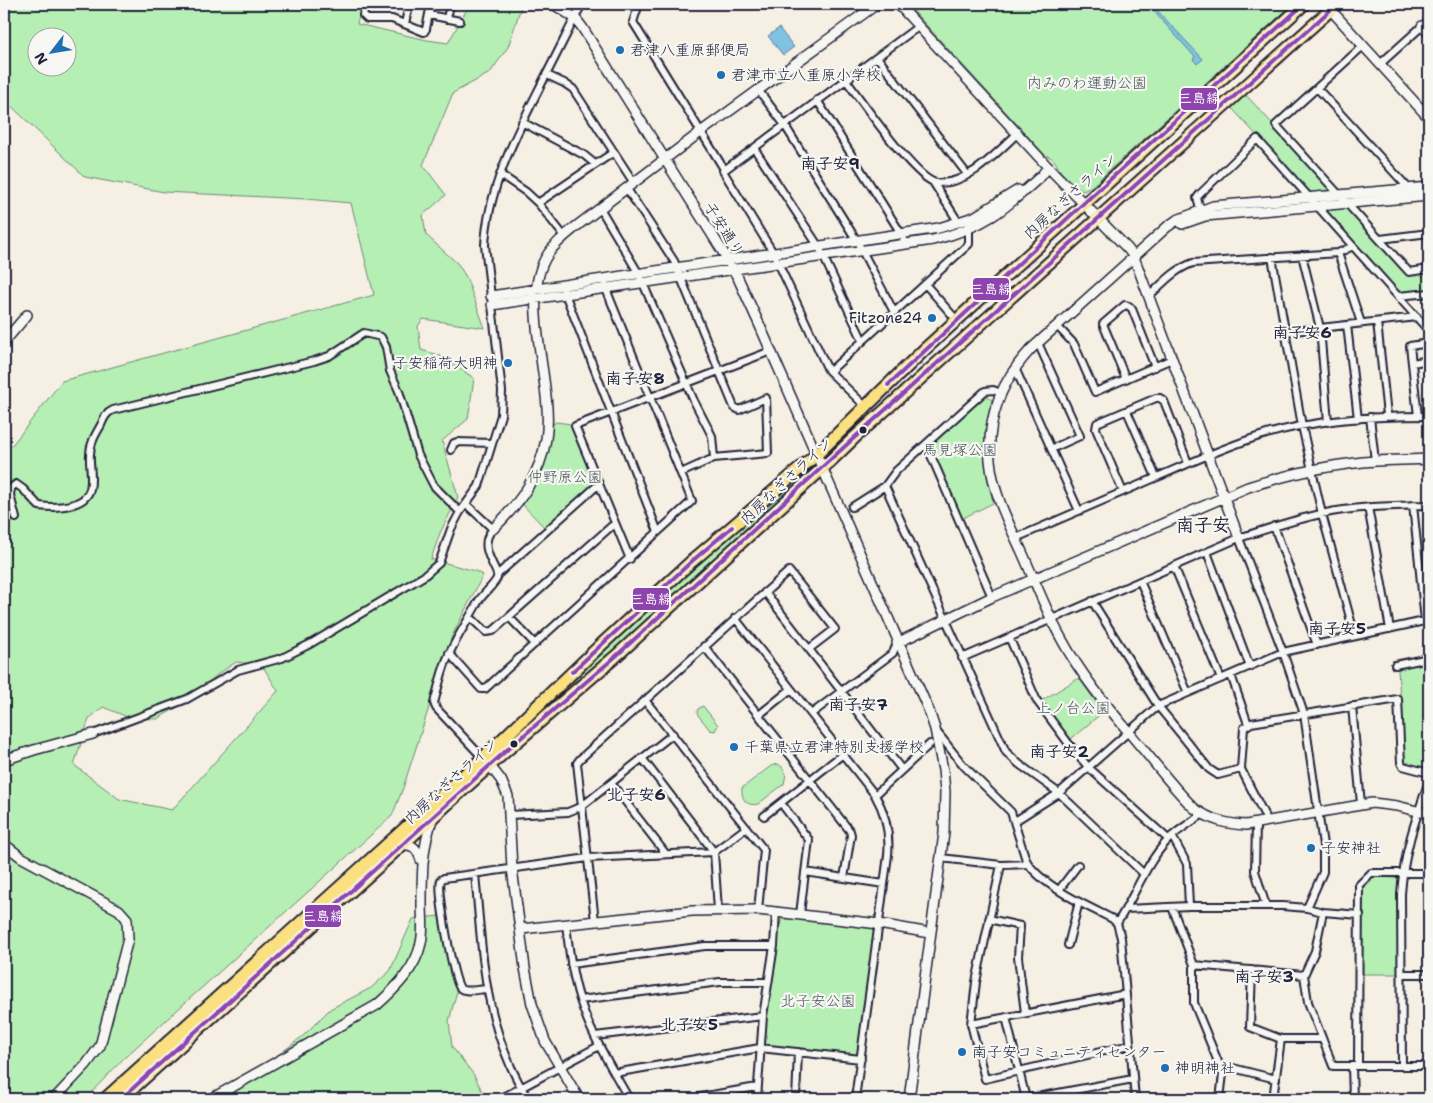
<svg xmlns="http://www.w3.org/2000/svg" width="1433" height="1103" font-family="'Shantell Sans','Klee One',sans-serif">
<rect width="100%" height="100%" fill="#f6efe3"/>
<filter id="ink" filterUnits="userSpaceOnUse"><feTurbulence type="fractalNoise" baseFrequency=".02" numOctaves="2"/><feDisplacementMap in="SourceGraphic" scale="10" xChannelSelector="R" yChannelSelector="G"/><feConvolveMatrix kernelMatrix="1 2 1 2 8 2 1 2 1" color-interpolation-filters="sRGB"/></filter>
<g filter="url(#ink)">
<path fill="#b6efb3" stroke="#6c8877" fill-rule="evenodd" d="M4,4H362L357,24L427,40L448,43L470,4H522L508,47L490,73L453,93L423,165L446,195L423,215L426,235L458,264L466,277L485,328L423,319L418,326L421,350L439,355L474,378L468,419L442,441L458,497L440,533L431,559L475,571L483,575L452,636L403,788L392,816L124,1058L85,1099H4V447L12,445L62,381L374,295L351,203L306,199L164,192L85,177L4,99ZM38,38H68V68H38ZM236,662L262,665L278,691L172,810L119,799L74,765L89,719L103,707L130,718L157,719L192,699L218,674Z
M907,4H1293L1092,186L1084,191L1081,190C1074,184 1064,176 1059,169C1055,161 1054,158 1045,155Z
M1245,94L1409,271L1429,270V291L1400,293L1230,106Z
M983,394L992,400L986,426L984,451L993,503L961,519L930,445L931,442Z
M556,422L571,424L594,482L545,528L523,505L541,471L551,425Z
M810,467L813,470L743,536L612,654L563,690L676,580Z
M1429,661V769H1425L1405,764L1398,670L1400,667Z
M1079,678L1103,712L1071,739L1041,701Z
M703,706L718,725L715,731L710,730L698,715L697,712L698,709Z
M778,764L782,767L786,774L784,784L758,804C746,807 741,798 742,788L771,766Z
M1375,877L1398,878V974H1361L1363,888Z
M439,916L457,991L449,1021L452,1047L474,1075L486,1099H221L303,1036L330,1009L371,988L390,971L413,919Z
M785,917L873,926L877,928L858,1055L856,1056L764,1046V1030L776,940L778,936L781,921Z"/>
<path fill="#80c2e1" stroke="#5a829f" d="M1147,4H1151L1203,59L1197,64L1193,59L1195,57Z
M779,28L794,47L783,55L768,36Z"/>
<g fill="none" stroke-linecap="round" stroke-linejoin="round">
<defs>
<path id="street" d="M366,4L363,15L367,19H392L424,32L426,29L431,4
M639,4L633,22L724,169
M429,15L460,21
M447,19L450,4
M405,24L409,4
M1363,46L1276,125L1409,272L1429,269
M877,57L967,174
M1380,64L1429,20
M547,75L564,83L573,89L634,183
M846,80C860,99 917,182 937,183C968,185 996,153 1017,134
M1317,88L1411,191
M759,91L784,124L857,241L894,312
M817,100L902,235L906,244
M522,122L584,155L595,164
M754,148L819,247L863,341
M501,175L526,192L538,203L564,236
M933,182L959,223
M627,189L674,261L734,407L739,410L766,398L768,453L714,458L681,473
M538,203L614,152
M600,208L639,274L694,401L709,430L712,436L714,458
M1201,213L1197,198L1200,194L1257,139L1429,331
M1380,239L1429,233
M1338,253L1361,323
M1302,255L1320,328L1328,422
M1272,257L1302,426L1322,514L1355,636
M925,284L954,317
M564,291L658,532
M1149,296C1162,284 1175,269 1193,263L1338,253L1353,246
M1398,296L1429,293
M1377,322L1387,415
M1347,325L1358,419
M1057,326L1074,344L1095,392L1172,359
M1285,332L1417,317
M1038,343L1080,436L1051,449
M1412,363L1429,360
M1015,368L1079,511
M830,371L969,244V230L968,226
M1126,379L1103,324L1125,305L1129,306L1132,309L1155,367
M861,402L828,370L774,254L723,171L919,26
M1127,411L1156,477
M1418,416L1410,346L1429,343
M1370,417L1375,461
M926,444L992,597
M451,450L454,443L457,442L492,443
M885,486L1006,752L1019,764L1059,793L1144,874
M1123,492L1096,429L1097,423L1156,398H1160L1164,401L1188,463
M466,504L493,529C475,547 500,570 497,578C495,584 482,595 478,602C468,621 455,639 447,659C441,673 438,689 434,703L436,708L483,758
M1413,505L1425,621
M852,507L885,486L896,471L985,391L993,390L1001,393
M1368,507L1390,629
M16,518L10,495L11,488L16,484L23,489L39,506C55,508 85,508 90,489C93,478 89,465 90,454C90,443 96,434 101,425C104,418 106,413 113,410L314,361L329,356L364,333L381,337L386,347L390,371L399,391L418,455L434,486L460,512
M1274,526L1317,645
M1016,538C1062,518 1108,498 1155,478C1190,463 1224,447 1260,436C1315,419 1373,416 1429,416
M1239,538L1283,652L1304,714L1323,845V872L1307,908
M1207,552L1250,667
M630,559L575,426L771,351
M1174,566L1221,679
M497,575L599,484
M1140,581L1188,693
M765,592L902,770
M1092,601L1158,706L1209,769L1218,775L1241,769
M470,617L486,632L493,631L615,523
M509,617L535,644
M735,618L875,795C886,814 890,833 888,855L855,1099
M1009,637L1037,701L1069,744L1089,768L1168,839
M704,646L850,831L851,835L844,878
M449,653L481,689H485L692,501L606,289L604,279
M962,658L1239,538C1266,529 1293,520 1321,514C1357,506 1393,506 1429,505
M1395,665L1429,658
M1231,675L1248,724
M645,700L764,850L758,910
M1352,706L1361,804
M811,714L893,653L897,643
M759,715L791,689
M937,732L964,766L1011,812L1026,860C1039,884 1086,906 1111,918L1117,923L1121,938L1135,1099
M93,734L187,699L238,670L282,658L310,644L424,576L439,563L451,529L460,512L479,486L501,415L502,391L485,245C488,186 518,131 544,79C557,54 569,29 582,4
M642,758L714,852L718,910
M611,783L666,854
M875,795L930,744
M781,803L809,840L800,914
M509,815L568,812L582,806L673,734
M764,816L843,754
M1015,821L1059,793L1158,706L1283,652L1429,620
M1268,822L1241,769L1244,728L1251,723L1398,699L1401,763L1403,766L1429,773
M1256,824L1255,871L1266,906
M1172,836L1187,864L1189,906
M941,858L1001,865L1028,864
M1001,865L976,982L971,1024L985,1079L1130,1045
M805,872L884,884
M475,874C483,956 483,1026 528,1099
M1059,890L1078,865
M1172,907L1194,965V1003L1223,1074L1220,1099
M1126,909L1189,906H1283L1307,908L1323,912L1360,915
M1323,912L1315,951L1304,975L1308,1002L1333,1066H1429
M989,919L1020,926L1018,957L1025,1013
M595,921L577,763L580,759L789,571L835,629L809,649
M1117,923C1135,896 1145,864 1168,840C1177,830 1192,822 1203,814
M566,924C569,950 572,975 580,1000C591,1035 611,1067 629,1099
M1068,945L1079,902
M571,964L705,946H774
M1194,965L1304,975
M1252,970L1250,1027L1281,1039H1322
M1402,974H1429
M487,989C480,989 464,993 460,988C453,978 437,891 441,880L444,878L588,858L714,852L746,828
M580,1000L720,982H768
M1006,1017L1026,1099L1133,1079
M971,1024L1126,994
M595,1036L763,1016
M1352,1066L1353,1099
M1358,1066L1359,885L1371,873H1429
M1402,1066L1401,894C1404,851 1415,821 1429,781
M1221,1069L1233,1068L1276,1079
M614,1073L760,1048L861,1059
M500,1099L599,1046
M689,1099L757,1087
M757,1099L763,1016L774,946L776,911
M796,1099L798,1052
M1273,1099L1281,1039"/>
<path id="secondary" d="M553,4L575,18L582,27L723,252L738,278L760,326L929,711L935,729L943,770L945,792L944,833L909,1099
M898,4L1048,167L1128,249L1134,257L1239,538
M1330,9L1429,118
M1422,26L1429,33
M1429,187L1213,206L1177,220L1167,227L1031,349C1002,380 987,418 990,460C993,493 1008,522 1022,552C1035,581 1046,611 1061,638C1083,679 1113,713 1142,748C1159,768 1175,790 1194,808C1210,820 1226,824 1246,825L1372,803L1397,806L1429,814
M1182,224L1205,216L1429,196
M491,296L939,228L974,217L1018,190
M492,305L933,240C985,227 1004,210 1042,175L1048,167
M4,342L27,315
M493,529C519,504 540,476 546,439C555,384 517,300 548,254C556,242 567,234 578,225L702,131L877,4
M897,643L992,597L1248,487C1289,474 1332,464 1376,461C1393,460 1411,460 1429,459
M4,760L34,750L93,734
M487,762L501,780L508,796L512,868L525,968L532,1004L545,1041L579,1099
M4,844L21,857L119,910L127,919L128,939L100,1046L86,1065L54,1099
M402,845C413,843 418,850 421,860
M521,929L692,911L758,910L879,924L930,933
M211,1099L377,1005C396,988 416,968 421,943C424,930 422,916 422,904C422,871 422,848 433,817"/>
<path id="highway" d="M105,1099L483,758L601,645L691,562L816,455L925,349L1304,4
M121,1099L508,749L615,657L823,468L854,438L1337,4"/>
</defs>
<use href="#street" stroke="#22223b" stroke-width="10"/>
<use href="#secondary" stroke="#22223b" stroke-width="12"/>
<use href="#highway" stroke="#22223b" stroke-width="15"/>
<use href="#street" stroke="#f6f6f2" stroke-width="6"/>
<use href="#secondary" stroke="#f6f6f2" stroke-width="9"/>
<use href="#highway" stroke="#fbe080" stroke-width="11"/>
<defs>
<path id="bus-1" d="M888,385L1083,204L1304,4
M572,672L691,562L732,527
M121,1099L508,749L615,657L854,438L1337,4"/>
</defs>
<use href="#bus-1" stroke="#f6f6f2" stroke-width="8"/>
<use href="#bus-1" stroke="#8e44ad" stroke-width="4"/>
</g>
</g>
<g fill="#1f6fb2" stroke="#f6f6f2" stroke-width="2">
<circle cx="620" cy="50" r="5"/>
<circle cx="721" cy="75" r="5"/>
<circle cx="932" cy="318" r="5"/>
<circle cx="508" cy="363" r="5"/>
<circle cx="734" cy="747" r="5"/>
<circle cx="1311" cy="848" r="5"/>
<circle cx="962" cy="1052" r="5"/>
<circle cx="1165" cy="1068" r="5"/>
</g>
<g fill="#22223b" stroke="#f6f6f2" stroke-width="2">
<circle cx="863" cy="430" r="4.5"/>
<circle cx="514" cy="744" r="4.5"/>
</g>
<g text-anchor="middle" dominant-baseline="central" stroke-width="4.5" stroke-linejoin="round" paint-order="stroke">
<g font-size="15" fill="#22223b" stroke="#f6f6f2" text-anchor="start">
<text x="630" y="50">君津八重原郵便局</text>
<text x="731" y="75">君津市立八重原小学校</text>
<text x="922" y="318" text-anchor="end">Fitzone24</text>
<text x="498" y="363" text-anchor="end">子安稲荷大明神</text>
<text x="744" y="747">千葉県立君津特別支援学校</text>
<text x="1321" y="848">子安神社</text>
<text x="972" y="1052">南子安コミュニティセンター</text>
<text x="1175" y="1068">神明神社</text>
</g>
<g font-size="15" fill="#475559" stroke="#f6f6f2">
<text x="1087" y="83">内みのわ運動公園</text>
<text x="960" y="450">馬見塚公園</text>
<text x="565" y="477">仲野原公園</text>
<text x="1073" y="708">上ノ台公園</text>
<text x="818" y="1001">北子安公園</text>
</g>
<g font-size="15" fill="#22223b" stroke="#f6f6f2">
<text transform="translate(1070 196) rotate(-42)">内房なぎさライン</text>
<text transform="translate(724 229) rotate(58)">子安通り</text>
<text transform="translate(786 481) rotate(-43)">内房なぎさライン</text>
<text transform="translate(451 781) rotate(-42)">内房なぎさライン</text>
</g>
<g font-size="16" font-weight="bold" fill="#22223b" stroke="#f6f6f2">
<text x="830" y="163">南子安9</text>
<text x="1302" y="332">南子安6</text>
<text x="635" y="378">南子安8</text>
<text x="1337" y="628">南子安5</text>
<text x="858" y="704">南子安7</text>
<text x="1059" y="751">南子安2</text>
<text x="636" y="794">北子安6</text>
<text x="1264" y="976">南子安3</text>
<text x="689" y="1024">北子安5</text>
</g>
<g font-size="18" font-weight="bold" fill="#22223b" stroke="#f6f6f2">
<text x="1203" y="525">南子安</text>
</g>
</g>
<g stroke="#f6f6f2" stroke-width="2">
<rect x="1180" y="87" width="38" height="24" rx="5" fill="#8e44ad"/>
<rect x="972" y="277" width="38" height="24" rx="5" fill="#8e44ad"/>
<rect x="632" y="587" width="38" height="24" rx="5" fill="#8e44ad"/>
<rect x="304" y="904" width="38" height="24" rx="5" fill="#8e44ad"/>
</g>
<g font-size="14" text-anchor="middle" font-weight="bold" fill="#fff">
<text x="1199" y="103">三島線</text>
<text x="991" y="294">三島線</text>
<text x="651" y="604">三島線</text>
<text x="323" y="921">三島線</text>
</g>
<rect width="1433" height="1103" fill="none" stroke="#f6f6f2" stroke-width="20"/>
<rect x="10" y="10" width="1413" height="1083" fill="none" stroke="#22223b" stroke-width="2" filter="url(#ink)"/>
<g transform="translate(52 52) rotate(239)"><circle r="24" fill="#f6f6f2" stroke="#a1a1a9"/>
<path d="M0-4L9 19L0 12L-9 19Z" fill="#1f6fb2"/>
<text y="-8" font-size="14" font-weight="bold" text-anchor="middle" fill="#22223b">N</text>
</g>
</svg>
